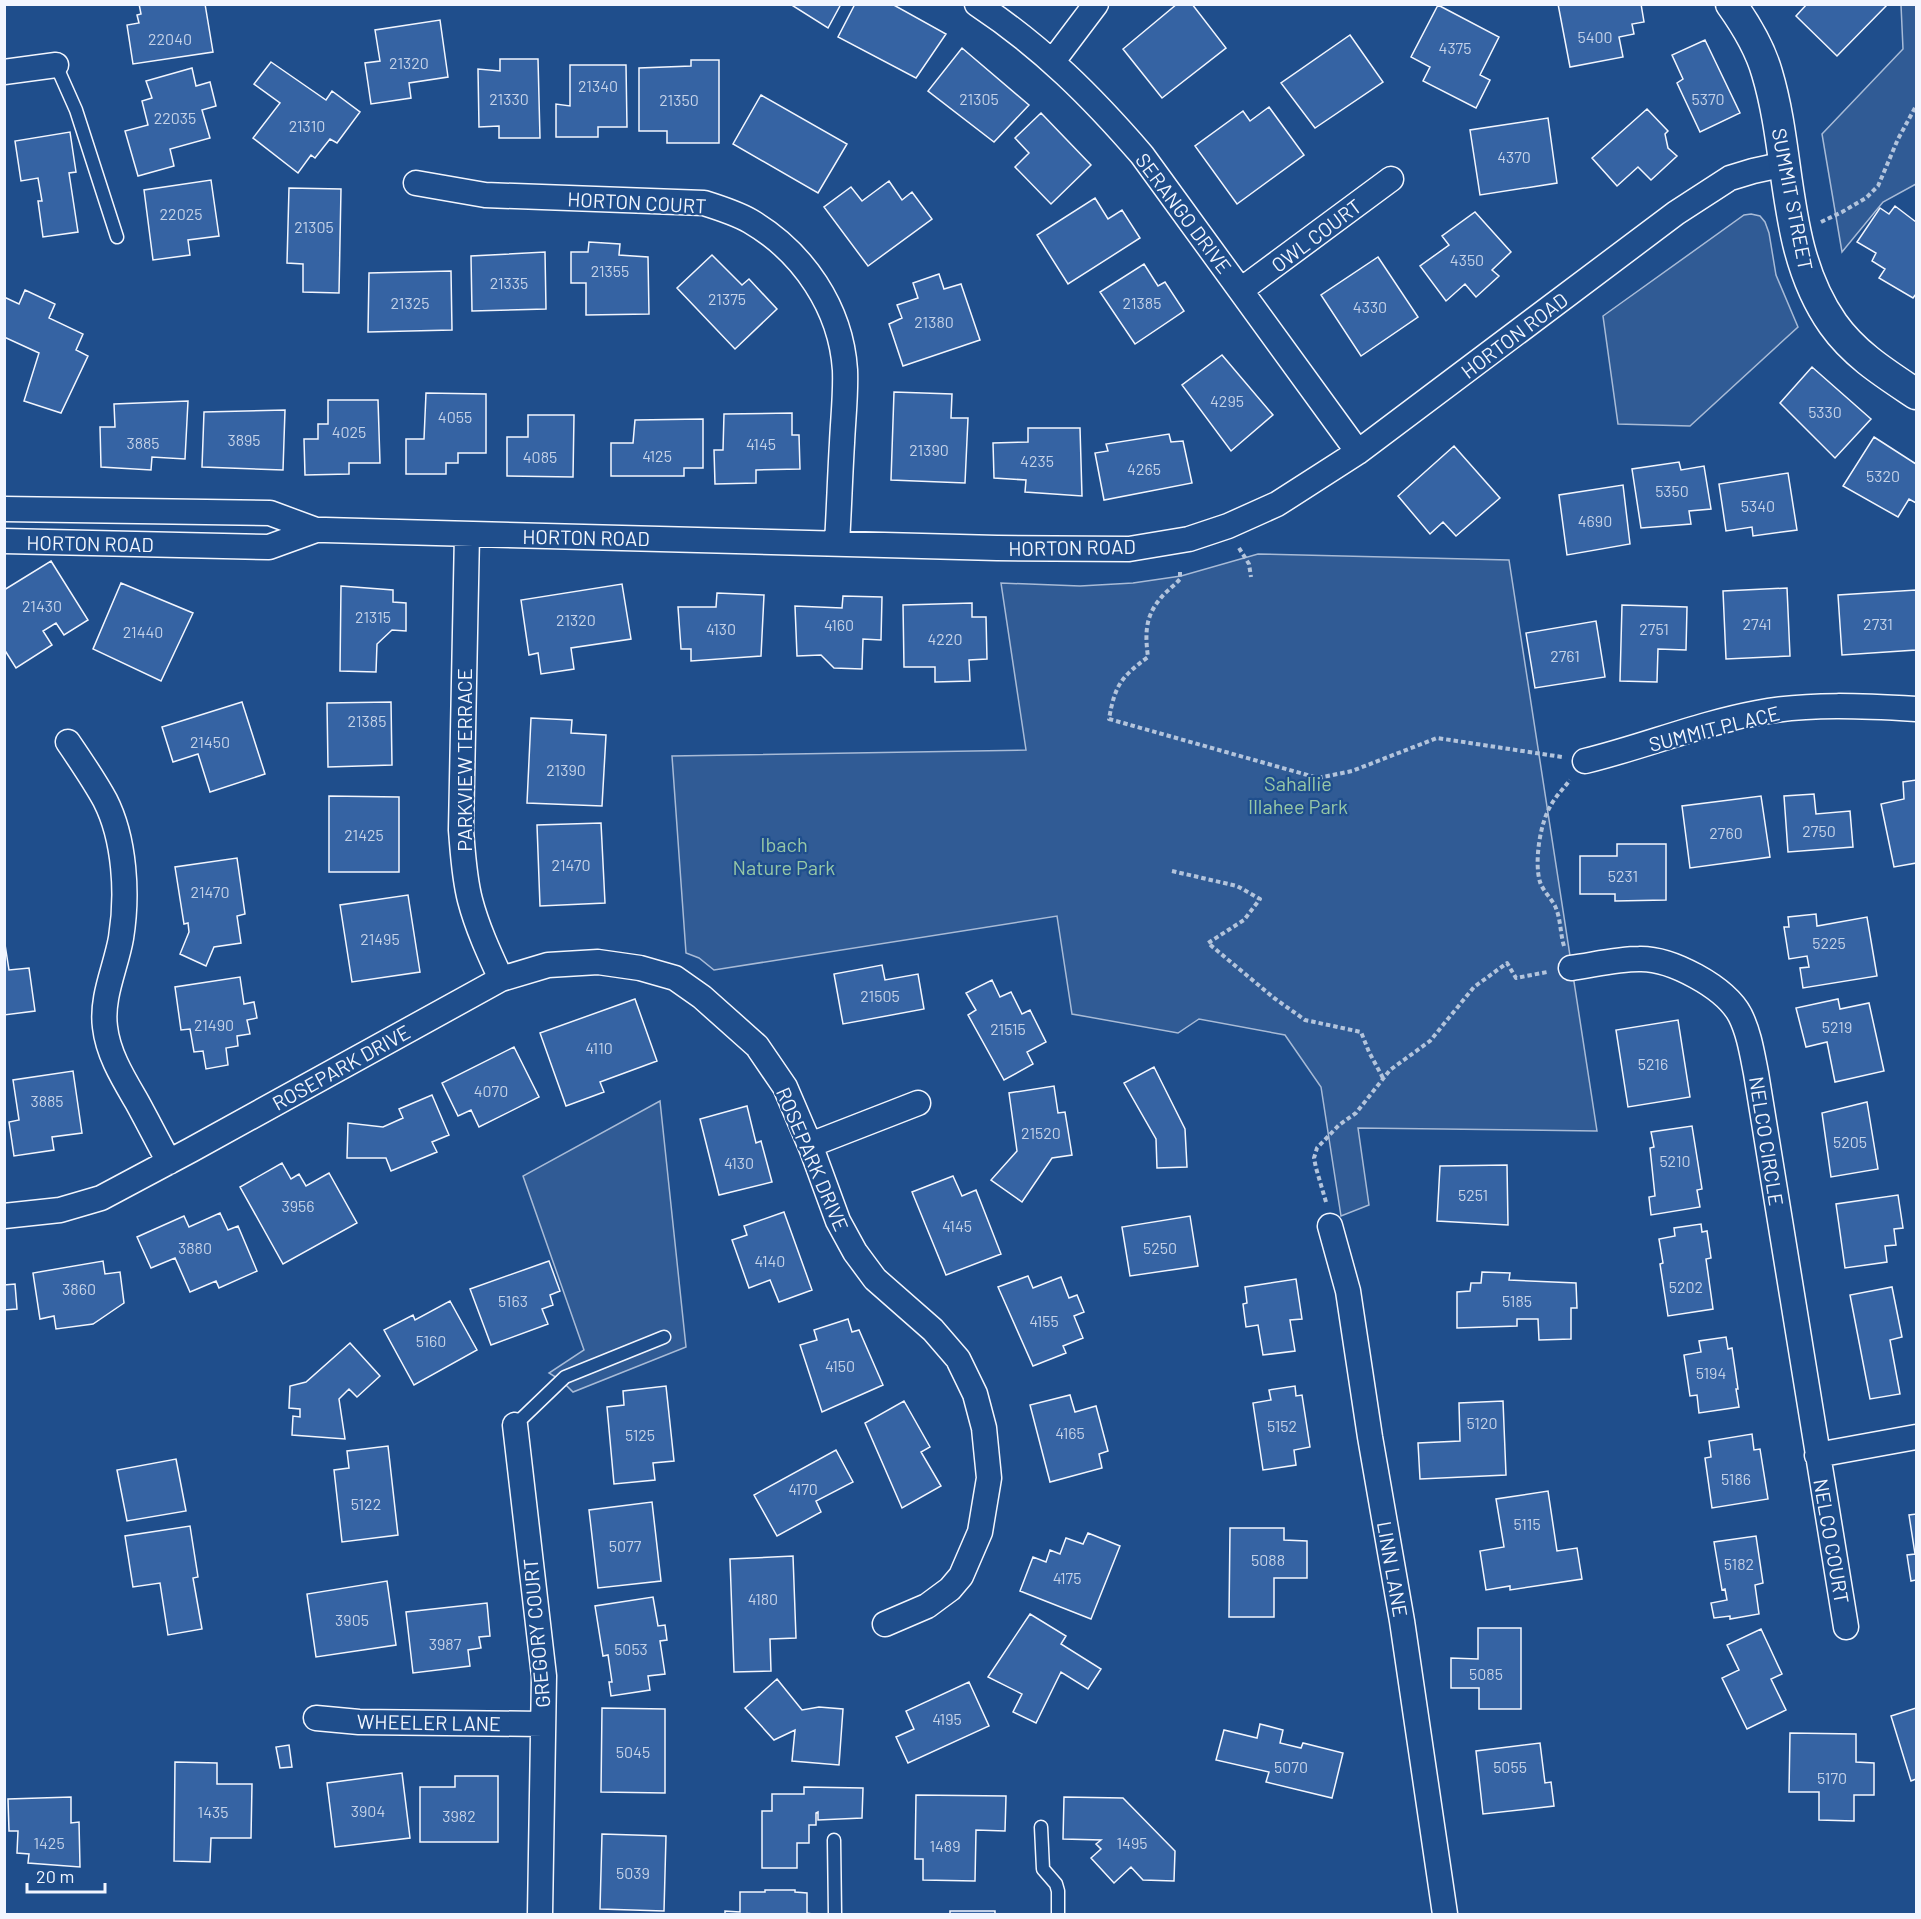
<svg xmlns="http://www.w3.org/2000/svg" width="1921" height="1919" font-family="Barlow,sans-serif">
<rect width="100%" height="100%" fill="#1f4e8c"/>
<path fill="#305b95" stroke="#a8bbd7" stroke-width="1.5" d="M1901,5H1916V184L1883,202L1842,252L1822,134L1903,49Z
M1751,214L1760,216L1765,222L1769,233L1776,275L1798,327L1690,426L1618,424L1603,316L1744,215Z
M1258,554L1509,560L1597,1131L1358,1128L1369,1205L1341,1216L1321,1087L1285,1035L1199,1019L1178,1033L1072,1014L1057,916L714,970L699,958L686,953L672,756L1026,750L1001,583L1080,586L1133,583L1181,576Z
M660,1101L686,1347L573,1392L562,1381L549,1373L584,1350L523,1176Z"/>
<path fill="#3563a3" stroke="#f2f6ff" stroke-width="1.5" d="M139,4H205L213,52L133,64L127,25L139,23L137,15L141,14Z
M790,4H841L828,28Z
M855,4H892L946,34L916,78L838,37Z
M1177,4H1192L1226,48L1162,98L1123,49Z
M1558,4H1641L1644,22L1632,24L1634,34L1619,37L1623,57L1570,67Z
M1807,4H1888L1837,56L1796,16Z
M1438,5L1499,37L1480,75L1490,80L1476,108L1423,81L1430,67L1411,57Z
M440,20L448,77L409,83L411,98L371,104L365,63L380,61L375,30Z
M1350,35L1383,82L1315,128L1281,83Z
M1705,40L1740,113L1700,132L1677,83L1683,79L1672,55Z
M962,48L1029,105L994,142L928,91Z
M500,59H538L540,138H499V126L479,127L478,69L500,71Z
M691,60H719V143H667V131H639V68L691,66Z
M271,62L326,100L332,91L360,112L337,143L330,139L315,158L311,155L298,173L253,138L280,103L254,84Z
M570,65H626L627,127H598V137H556V104L570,106Z
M192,68L196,86L210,82L216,106L202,110L210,138L170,149L174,166L138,176L125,131L148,125L142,101L152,98L146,81Z
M761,95L847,144L818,193L733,144Z
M1269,107L1304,155L1237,204L1195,146L1243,111L1250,121Z
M1647,109L1668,131L1665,134L1668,148L1677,156L1651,180L1638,167L1617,186L1592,158Z
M1041,113L1091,165L1051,204L1015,167L1029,153L1015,138Z
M1548,118L1557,183L1480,195L1470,130Z
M70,132L76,172L69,173L78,232L43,237L38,201H42L38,178L21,181L15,141Z
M211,180L219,236L188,240L190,255L153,260L144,190Z
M889,181L902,200L912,192L932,219L868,266L824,207L851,187L862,201Z
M289,188L341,189L339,293L303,292V264L287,263Z
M1095,198L1108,219L1122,210L1140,238L1068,284L1037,235Z
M1895,206L1916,222V294L1913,298L1879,278L1885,269L1872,261L1876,253L1857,242L1880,208L1889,214Z
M1475,212L1511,252L1492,270L1499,276L1476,297L1465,284L1446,301L1420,266L1449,245L1442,236Z
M589,242L620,244L619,255L648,257L649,314L586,315V283H571V252H588Z
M545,252L546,309L472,311L471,256Z
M712,255L742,285L749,279L777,309L735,349L677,288Z
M1378,257L1418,317L1361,356L1321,295Z
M1144,264L1158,286L1165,282L1184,311L1135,344L1100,292Z
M451,271L452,330L368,332L369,273Z
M939,274L944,289L961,284L980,340L903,366L889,324L902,318L897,305L918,298L913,283Z
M25,290L55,304L49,318L83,334L76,350L88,356L61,413L24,401L39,353L4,337V297L19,304Z
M1222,355L1273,415L1231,451L1182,385Z
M1812,367L1871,419L1835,458L1780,403Z
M894,392L952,394L951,418H968L965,483L891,480Z
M426,393L486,394V453H458V463H446V474H406V439H424Z
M328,400H378L380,463H349V474L305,475L304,439H318V424H328Z
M188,401L185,459L152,457L151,470L101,467L100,427H115L114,404Z
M285,410L283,470L202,467L204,412Z
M792,413V435H799L800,469L756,470V483L715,484L714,450H723L724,414Z
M528,415H574L573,477L507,476V437H528Z
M703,419V468H684V476H611V443H633L635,420Z
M1028,428H1080L1082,496L1025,492L1026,480L994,478L993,443L1028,442Z
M1169,434L1171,442L1183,441L1192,483L1104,500L1095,453L1108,451L1106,444Z
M1874,437L1916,464V503L1909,499L1898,517L1843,486Z
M1454,446L1500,498L1456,536L1443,522L1430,534L1398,496Z
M1679,462L1681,470L1704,466L1711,509L1689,511L1691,524L1641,528L1632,469Z
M1788,473L1797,530L1753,536L1752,527L1726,531L1719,484Z
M1623,485L1630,544L1567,555L1559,495Z
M51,561L88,620L64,635L56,623L43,631L52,645L16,668L4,649V590Z
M121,583L193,613L161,681L93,649Z
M622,584L631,639L571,648L574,669L541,674L538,653L529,655L521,600Z
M341,586L393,590V602L406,603V631L392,630L377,644L376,672L340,671Z
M1787,588L1790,656L1726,659L1723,591Z
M1916,590V650L1842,655L1838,595Z
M717,593L764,595L761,656L691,661V649H681L678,607H716Z
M843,596L882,597L881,640L863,639L862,669L834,668L821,655L797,656L795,606L842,608Z
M972,603V617H986L987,659L969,660L970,681L935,682V667H904L903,605Z
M1622,605L1687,607L1686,650L1658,649L1657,682L1620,681Z
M1596,621L1605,677L1535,688L1526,633Z
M242,702L265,774L210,792L198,754L173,762L162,727Z
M391,702L392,765L328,767L327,703Z
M531,718L572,720L571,733L606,735L602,806L527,803Z
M1916,780V863L1894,867L1881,804L1904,799L1903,782Z
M1814,794L1816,814L1850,811L1853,847L1788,852L1784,796Z
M329,796L399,797V872H329Z
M1761,796L1770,857L1690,868L1682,806Z
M601,823L605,903L540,906L537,825Z
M1617,844H1666V900L1615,901V894H1580V856H1617Z
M237,858L245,914L237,916L241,943L214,947L206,966L180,954L189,932L188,923L184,924L175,867Z
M408,895L420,972L352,982L340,905Z
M1816,914L1817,926L1867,917L1877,976L1803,988L1800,968L1809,967L1807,956L1789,959L1784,927H1789L1788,917Z
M4,938L9,970L29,968L35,1011L4,1015Z
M882,965L885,980L918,974L924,1009L843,1024L834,974Z
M240,977L244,1004L254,1002L257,1018L247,1020L250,1034L237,1036L238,1046L226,1048L228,1065L206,1069L203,1051L194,1052L190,1029L181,1030L175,987Z
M992,980L1000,997L1011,992L1022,1014L1030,1010L1046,1042L1027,1052L1033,1064L1004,1080L968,1015L976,1010L966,993Z
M635,999L657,1061L600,1082L604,1092L566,1106L540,1033Z
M1838,999L1840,1009L1869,1003L1884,1071L1835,1082L1827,1042L1806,1047L1796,1008Z
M1678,1020L1690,1097L1628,1107L1616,1030Z
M514,1047L539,1097L479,1127L471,1110L458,1116L442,1083Z
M1154,1067L1185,1129L1187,1167L1157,1168L1156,1139L1124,1083Z
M73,1071L82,1133L52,1137L54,1150L14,1156L9,1122L19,1120L13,1080Z
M1054,1086L1058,1113L1065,1112L1072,1155L1052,1158L1022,1202L991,1180L1017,1151L1009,1093Z
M432,1095L449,1135L432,1142L437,1152L391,1171L386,1158H347L348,1123L383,1127L403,1118L399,1109Z
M1867,1102L1878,1169L1831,1177L1822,1113Z
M747,1106L756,1143L761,1141L772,1182L719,1195L700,1119Z
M1692,1126L1702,1189L1697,1190L1700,1207L1651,1215L1649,1197L1655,1196L1650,1148L1654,1147L1651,1132Z
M282,1163L291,1179L299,1174L306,1186L329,1173L357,1223L283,1264L240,1187Z
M1507,1165L1508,1225L1437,1221L1440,1166Z
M953,1176L962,1196L976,1190L1001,1254L946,1275L912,1192Z
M1898,1195L1903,1228L1894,1229L1896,1245L1885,1246L1887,1262L1845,1268L1836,1204Z
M784,1212L812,1290L779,1302L770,1280L749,1288L732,1240L747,1235L744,1226Z
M220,1213L228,1230L238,1226L257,1271L219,1288L216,1281L190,1292L175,1258L151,1268L137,1237L184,1216L189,1227Z
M1190,1216L1198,1266L1130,1276L1122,1227Z
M1701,1224L1702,1232L1707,1231L1711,1258L1706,1259L1713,1309L1668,1316L1660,1264L1663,1263L1659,1239L1675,1236L1674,1228Z
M103,1261L105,1274L120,1272L124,1303L93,1324L56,1329L54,1316L40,1319L33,1273Z
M549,1261L560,1291L550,1295L553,1305L542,1309L548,1324L491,1345L470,1289Z
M1482,1272L1510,1273L1509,1280L1576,1283L1577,1308H1571V1339L1539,1340L1538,1319H1517V1326L1457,1328V1292L1470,1291L1471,1283H1481Z
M1028,1276L1033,1288L1061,1277L1069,1298L1077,1295L1084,1312L1074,1316L1083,1338L1063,1346L1066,1353L1033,1366L998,1287Z
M1296,1279L1302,1319L1290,1320L1295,1351L1263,1355L1258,1325L1246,1327L1243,1304L1247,1303L1245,1287Z
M15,1284L17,1309L4,1310V1285Z
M1892,1287L1902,1337L1890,1340L1900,1394L1870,1399L1850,1295Z
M450,1301L477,1350L414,1385L384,1330L413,1315L415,1320Z
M848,1319L852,1332L859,1330L883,1385L822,1412L800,1345L817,1340L814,1330Z
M1726,1337L1728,1349L1732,1348L1738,1389H1736L1739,1407L1699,1413L1697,1395L1690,1396L1684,1355L1701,1352L1699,1341Z
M350,1343L380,1376L357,1397L349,1389L339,1399L345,1439L292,1435L293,1416L300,1417V1409L289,1408L290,1386L306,1382Z
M666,1386L674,1461L653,1463L655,1480L614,1484L607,1407L624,1405L623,1391Z
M1295,1386L1296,1396L1302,1395L1310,1447L1294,1450L1296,1465L1263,1470L1253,1403L1271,1400L1269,1390Z
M1070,1395L1075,1412L1096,1406L1108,1451L1099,1454L1102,1468L1050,1482L1030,1405Z
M904,1401L930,1447L921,1452L941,1486L902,1508L865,1423Z
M1503,1401L1506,1475L1420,1479L1418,1443L1460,1441L1459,1403Z
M1752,1434L1754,1450L1760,1449L1768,1499L1712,1508L1705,1458L1711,1457L1709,1441Z
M388,1446L398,1535L342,1542L334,1470L349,1468L347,1451Z
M836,1450L853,1482L816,1501L821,1512L777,1536L754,1495Z
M176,1459L186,1511L127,1521L117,1470Z
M1548,1491L1557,1551L1577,1548L1582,1579L1510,1590V1586L1486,1590L1480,1551L1504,1547L1496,1499Z
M652,1502L661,1581L598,1588L589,1510Z
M1916,1514V1580L1911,1581L1907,1555L1915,1554L1909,1515Z
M190,1526L198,1577L193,1578L202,1629L168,1635L160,1583L133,1587L125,1536Z
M1230,1528H1284V1540L1307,1541V1578H1274V1617H1229Z
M1088,1533L1120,1546L1091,1619L1020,1591L1033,1557L1046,1562L1050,1550L1060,1554L1066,1538L1083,1544Z
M1756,1536L1763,1583L1755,1585L1759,1614L1730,1619V1616L1714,1618L1711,1603L1727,1600L1725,1589L1722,1590L1714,1542Z
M793,1556L796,1638L770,1639L771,1671L734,1672L730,1559Z
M387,1581L396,1645L316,1657L307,1594Z
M653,1597L658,1626L665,1625L667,1640L660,1641L665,1674L648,1676L650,1690L611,1696L609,1682H612L608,1655L603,1656L595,1606Z
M487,1603L490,1636L479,1637L481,1648L468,1650L470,1666L413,1673L406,1612Z
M1030,1614L1066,1636L1061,1644L1101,1669L1088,1689L1061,1672L1036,1723L1013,1712L1022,1694L988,1677Z
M1478,1628H1521V1709H1479V1688H1451V1658L1478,1659Z
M1761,1629L1782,1674L1771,1679L1786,1710L1747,1729L1722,1678L1739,1670L1727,1645Z
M777,1679L802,1710L819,1707L843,1709L839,1765L792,1761L795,1730L774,1740L745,1708Z
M969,1682L989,1726L908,1763L896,1737L914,1729L906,1711Z
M602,1708L665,1709V1793L601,1792Z
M1916,1708V1779L1911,1781L1891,1716Z
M1260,1724L1283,1730L1280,1743L1301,1748L1303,1743L1343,1753L1332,1798L1266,1782L1269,1772L1216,1760L1224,1730L1257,1738Z
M1790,1733L1856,1734V1762L1874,1763V1795H1854V1821L1819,1820V1792H1789Z
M1540,1743L1545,1783L1551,1782L1554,1806L1483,1814L1476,1751Z
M289,1745L292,1767L280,1768L276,1747Z
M175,1762L217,1763V1784H252L251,1838H211L210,1862L174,1861Z
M402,1773L410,1838L335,1847L327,1783Z
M455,1776H498V1842H420V1787H455Z
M804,1787L863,1788L862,1818L818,1820V1812L816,1813V1825H809V1843H797V1868H762V1811H772V1794H804Z
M916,1795L1006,1796L1005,1831L976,1830L975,1881L923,1880V1859H915Z
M71,1797V1823L79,1822L80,1867L28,1863L29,1854L17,1853L18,1831H9L8,1799Z
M1064,1797L1123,1798L1175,1851L1174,1881L1143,1880L1131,1867L1114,1883L1091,1858L1101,1849L1096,1844L1101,1840L1063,1839Z
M602,1834L666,1836L664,1911L600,1909Z
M765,1890H795V1892L807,1893V1913L812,1914H725V1911L740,1912V1892H765Z
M950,1911H995V1914H950Z"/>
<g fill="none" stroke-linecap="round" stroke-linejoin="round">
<defs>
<path id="service" d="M56,65L76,110L117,237
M515,1425L565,1377L664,1337
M1041,1827L1043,1869L1056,1884L1058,1891V1914
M834,1840L835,1914"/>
<path id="minor" d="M977,4C1042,47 1092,97 1142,155L1358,452
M1053,61L1096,4
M4,72L56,65
M416,183L485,195L704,203C720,208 736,213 750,221C803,252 841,308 845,370C846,394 843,419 842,443C840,476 839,510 837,543
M1241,290L1391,179
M4,509L270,513L316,530H325L997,548L1129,549L1189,539L1228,526L1277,504L1358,452L1676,213L1730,178L1753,171L1785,164
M467,534L461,830C463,854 464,877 470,900C477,927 489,953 501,979
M4,541L269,547L316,530
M68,742C81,761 94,780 105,800C125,839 128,895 121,938C116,967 101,997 105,1027C108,1054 123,1078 137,1102C148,1122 158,1142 169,1162
M1585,761C1643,747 1698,724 1757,713C1809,703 1864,706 1916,709
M1571,968C1593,965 1617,959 1639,959C1671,958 1725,987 1740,1015C1749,1033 1752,1053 1756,1073L1846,1627
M810,1145L918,1103
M4,1216L60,1210L101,1198L191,1150L501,979L548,965L598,962L640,968L675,978L702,997L757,1046L785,1087L812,1150L838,1221L855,1252L875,1279L933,1330L958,1359L975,1394L984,1428L989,1478L980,1532L961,1576L950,1589L927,1606L885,1624
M1330,1226L1348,1291L1370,1437L1402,1621L1445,1914
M515,1425L544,1676L540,1914
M1817,1455L1916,1437
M316,1718L359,1722L543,1724"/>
<path id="tertiary" d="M1731,4C1746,25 1760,48 1767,73C1792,156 1781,250 1833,324C1855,355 1886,374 1916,394"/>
</defs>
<use href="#service" stroke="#f2f6ff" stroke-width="15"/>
<use href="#minor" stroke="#f2f6ff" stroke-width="27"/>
<use href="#tertiary" stroke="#f2f6ff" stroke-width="33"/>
<path stroke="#b3c4dc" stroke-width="4" stroke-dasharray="4.5 3" stroke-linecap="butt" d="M1821,222L1842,212L1866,198L1878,186L1898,139L1916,106
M1239,548L1249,564L1251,577
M1180,572V579C1174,586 1166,591 1160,599C1145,617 1145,634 1148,657C1121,677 1115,685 1109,719L1318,778L1352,771L1437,738L1562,757
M1172,871L1237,886L1260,899L1244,920L1208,943L1274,998L1305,1020L1361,1032L1369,1052L1383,1078
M1564,946C1560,933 1561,919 1555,906C1551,898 1543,891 1540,882C1534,862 1540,823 1551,805C1556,796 1564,788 1570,780
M1326,1202L1316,1168L1314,1158L1317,1148L1339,1125L1356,1113L1390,1070L1430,1041L1474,987L1507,963L1516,978L1547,972"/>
<use href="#service" stroke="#1f4e8c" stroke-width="12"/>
<use href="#minor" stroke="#1f4e8c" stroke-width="24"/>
<use href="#tertiary" stroke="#1f4e8c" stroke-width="30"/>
</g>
<g text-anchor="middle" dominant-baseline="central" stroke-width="4.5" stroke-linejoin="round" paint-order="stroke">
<g font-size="16" fill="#c3d1e8">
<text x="1595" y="36">5400</text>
<text x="170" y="38">22040</text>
<text x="1455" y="47">4375</text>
<text x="409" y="62">21320</text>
<text x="598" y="85">21340</text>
<text x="509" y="98">21330</text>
<text x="979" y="98">21305</text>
<text x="1708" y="98">5370</text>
<text x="679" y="99">21350</text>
<text x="175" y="117">22035</text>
<text x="307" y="125">21310</text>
<text x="1514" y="156">4370</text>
<text x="181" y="213">22025</text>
<text x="314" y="226">21305</text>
<text x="1467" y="259">4350</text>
<text x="610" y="270">21355</text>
<text x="509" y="282">21335</text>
<text x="727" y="298">21375</text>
<text x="410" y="302">21325</text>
<text x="1142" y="302">21385</text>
<text x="1370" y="306">4330</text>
<text x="934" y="321">21380</text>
<text x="1227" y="400">4295</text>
<text x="1825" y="411">5330</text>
<text x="455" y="416">4055</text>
<text x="349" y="431">4025</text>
<text x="244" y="439">3895</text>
<text x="143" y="442">3885</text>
<text x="761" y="443">4145</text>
<text x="929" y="449">21390</text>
<text x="657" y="455">4125</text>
<text x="540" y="456">4085</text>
<text x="1037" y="460">4235</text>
<text x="1144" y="468">4265</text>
<text x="1883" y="475">5320</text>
<text x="1672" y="490">5350</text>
<text x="1758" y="505">5340</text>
<text x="1595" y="520">4690</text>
<text x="42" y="605">21430</text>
<text x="373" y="616">21315</text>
<text x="576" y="619">21320</text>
<text x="1757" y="623">2741</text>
<text x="1878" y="623">2731</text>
<text x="839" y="624">4160</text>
<text x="721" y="628">4130</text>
<text x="1654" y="628">2751</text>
<text x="143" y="631">21440</text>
<text x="945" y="638">4220</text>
<text x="1565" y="655">2761</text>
<text x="367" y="720">21385</text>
<text x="210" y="741">21450</text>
<text x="566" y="769">21390</text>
<text x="1819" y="830">2750</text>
<text x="1726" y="832">2760</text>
<text x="364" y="834">21425</text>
<text x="571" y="864">21470</text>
<text x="1623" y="875">5231</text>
<text x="210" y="891">21470</text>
<text x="380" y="938">21495</text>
<text x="1829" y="942">5225</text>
<text x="880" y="995">21505</text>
<text x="214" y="1024">21490</text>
<text x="1837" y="1026">5219</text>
<text x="1008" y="1028">21515</text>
<text x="599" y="1047">4110</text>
<text x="1653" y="1063">5216</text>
<text x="491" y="1090">4070</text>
<text x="47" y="1100">3885</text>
<text x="1041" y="1132">21520</text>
<text x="1850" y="1141">5205</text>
<text x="1675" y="1160">5210</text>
<text x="739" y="1162">4130</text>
<text x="1473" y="1194">5251</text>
<text x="298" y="1205">3956</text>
<text x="957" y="1225">4145</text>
<text x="195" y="1247">3880</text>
<text x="1160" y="1247">5250</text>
<text x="770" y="1260">4140</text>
<text x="1686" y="1286">5202</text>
<text x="79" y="1288">3860</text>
<text x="513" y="1300">5163</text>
<text x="1517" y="1300">5185</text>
<text x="1044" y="1320">4155</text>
<text x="431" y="1340">5160</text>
<text x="840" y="1365">4150</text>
<text x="1711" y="1372">5194</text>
<text x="1482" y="1422">5120</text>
<text x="1282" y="1425">5152</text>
<text x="1070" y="1432">4165</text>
<text x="640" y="1434">5125</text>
<text x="1736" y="1478">5186</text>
<text x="803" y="1488">4170</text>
<text x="366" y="1503">5122</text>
<text x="1527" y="1523">5115</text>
<text x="625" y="1545">5077</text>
<text x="1268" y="1559">5088</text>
<text x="1739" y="1563">5182</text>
<text x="1067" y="1577">4175</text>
<text x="763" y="1598">4180</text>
<text x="352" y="1619">3905</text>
<text x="445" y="1643">3987</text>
<text x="631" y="1648">5053</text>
<text x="1486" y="1673">5085</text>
<text x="947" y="1718">4195</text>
<text x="633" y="1751">5045</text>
<text x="1291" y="1766">5070</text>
<text x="1510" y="1766">5055</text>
<text x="1832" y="1777">5170</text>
<text x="368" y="1810">3904</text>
<text x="213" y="1811">1435</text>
<text x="459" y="1815">3982</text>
<text x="49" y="1842">1425</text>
<text x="1132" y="1842">1495</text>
<text x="945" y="1845">1489</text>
<text x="633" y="1872">5039</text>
</g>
<g font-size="20" fill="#f2f6ff" stroke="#1f4e8c">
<text transform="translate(1793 199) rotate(79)">SUMMIT STREET</text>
<text transform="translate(637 202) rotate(3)">HORTON COURT</text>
<text transform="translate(1184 213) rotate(53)">SERANGO DRIVE</text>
<text transform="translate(1316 235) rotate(-37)">OWL COURT</text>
<text transform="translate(1514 335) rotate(-37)">HORTON ROAD</text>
<text transform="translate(586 537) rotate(1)">HORTON ROAD</text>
<text transform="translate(90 543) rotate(1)">HORTON ROAD</text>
<text transform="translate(1072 547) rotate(-1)">HORTON ROAD</text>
<text transform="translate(1714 728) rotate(-14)">SUMMIT PLACE</text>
<text transform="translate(464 760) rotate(-90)">PARKVIEW TERRACE</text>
<text transform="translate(341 1067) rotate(-29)">ROSEPARK DRIVE</text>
<text transform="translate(1767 1141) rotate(81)">NELCO CIRCLE</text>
<text transform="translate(813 1159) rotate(67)">ROSEPARK DRIVE</text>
<text transform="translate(1832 1541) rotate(80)">NELCO COURT</text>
<text transform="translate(1393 1569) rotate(80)">LINN LANE</text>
<text transform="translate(536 1633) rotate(-95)">GREGORY COURT</text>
<text transform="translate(429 1722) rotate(1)">WHEELER LANE</text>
</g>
<g font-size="20" fill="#97c8a6" stroke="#1f4e8c">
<text x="1298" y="783">Sahallie<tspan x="1298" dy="23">Illahee Park</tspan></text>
<text x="784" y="844">Ibach<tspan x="784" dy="23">Nature Park</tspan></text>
</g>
</g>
<rect width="1921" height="1919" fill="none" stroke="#f2f6ff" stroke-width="12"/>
<path d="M27 1883v9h78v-9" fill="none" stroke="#f2f6ff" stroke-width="3"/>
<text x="36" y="1883" font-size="18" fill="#f2f6ff" stroke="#1f4e8c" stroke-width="4.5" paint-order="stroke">20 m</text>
</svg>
